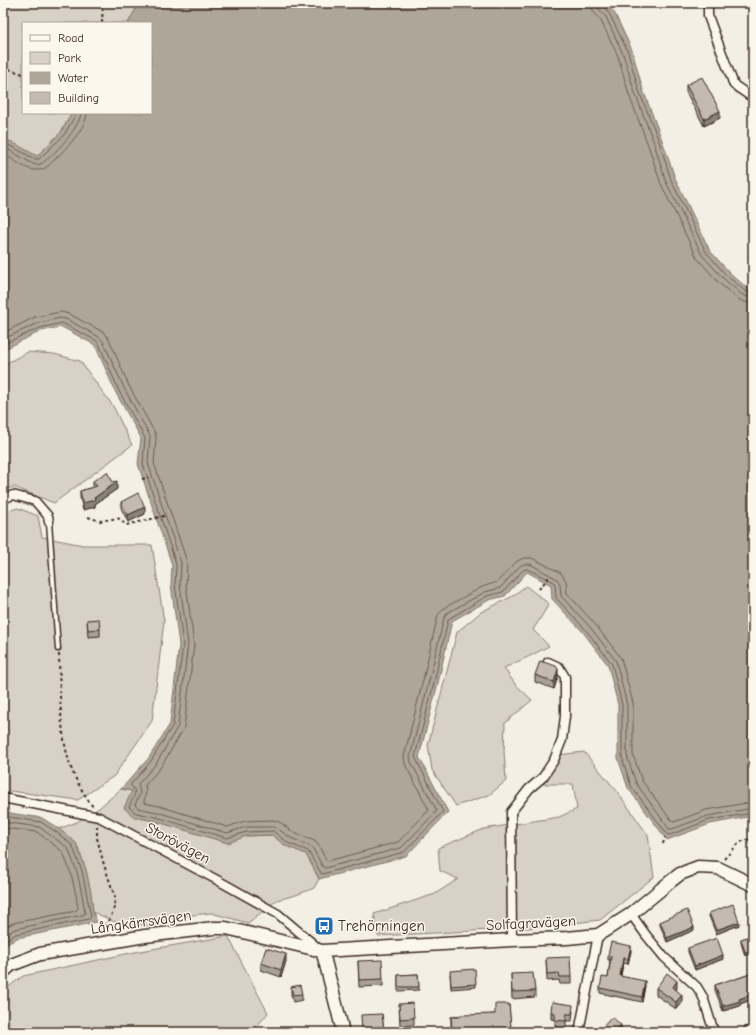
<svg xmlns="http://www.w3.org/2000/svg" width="756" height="1035" font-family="'Comic Neue',sans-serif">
<rect width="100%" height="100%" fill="#f3efe4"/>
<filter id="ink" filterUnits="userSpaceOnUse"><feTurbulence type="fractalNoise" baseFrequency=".025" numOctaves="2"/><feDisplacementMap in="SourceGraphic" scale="8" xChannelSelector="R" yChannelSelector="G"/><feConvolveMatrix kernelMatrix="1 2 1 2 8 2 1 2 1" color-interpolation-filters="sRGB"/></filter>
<g filter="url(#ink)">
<path fill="#d8d1c6" stroke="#8a7e72" d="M3,3H139L140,10L130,23H23V113H72L61,132L54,139L44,162L7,140L3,139Z
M28,352L54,354L80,361L113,406L132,445L54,503L14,487L3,490V365Z
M18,508L38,516L42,537L83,545H152L164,621L152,721L114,776L78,800L3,790V512Z
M526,586L549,604L533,630L549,646L530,656L504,668L515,684L532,700L505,723L504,751L506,781L489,795L456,806L432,770L428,745L457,632L481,612L511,597Z
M584,752L616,790L648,835L654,877L600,920L528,928L378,936L374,914L435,894L458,879L440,871L438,848L484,829L559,817L577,809L573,784H543L558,755Z
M121,789L132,791L134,817L155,821L228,843L246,836L272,835L286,846L306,854L319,879L314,888L296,895L277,900L248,923L211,913L175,917L150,926L115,922L93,912L91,893L86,870L76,843L59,829L77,822L99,808Z
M228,936L268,1013L252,1032H3V991L23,976L135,952Z"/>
<path fill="#afa69a" stroke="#817468" d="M139,3H605L614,12L632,50L643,90L662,140L675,178L710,251L730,273L747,288H753V816L710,824L667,840L628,788L618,758V705L608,665L583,632L552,599L551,585L527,572L505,596L489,600L452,621L438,683L419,757L448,812L406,856L319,879L306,854L286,846L272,835L246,836L228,843L155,821L134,817L124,808L132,791L121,789L148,759L170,724L179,645L171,584L172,565L138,464L141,438L116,393L95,345L62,327L41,331L9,347L3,348V139L12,142L37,156L61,132L72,113H151V23H128Z
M3,812L42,818L59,829L76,843L86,870L91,893L93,912L97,922L17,938L3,947Z"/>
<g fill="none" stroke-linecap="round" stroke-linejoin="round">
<path stroke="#695c50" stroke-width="1" d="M592,3L593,11L601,21L618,56L629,95L648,145L661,184L697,258L720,284L738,299L744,302L753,303
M598,3L599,9L606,17L623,54L635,93L654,143L666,182L702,255L724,279L741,294L745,296L753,297
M603,3L604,7L610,15L628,52L639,91L659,141L671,180L706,252L727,276L744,290L747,292H753
M3,144L11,146L35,159H39L64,135L75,116L76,113
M3,149L9,150L33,164L37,165L41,164C53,156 80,128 81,113
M3,155L7,156C19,163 34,177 48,166C60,154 86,131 87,113
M3,333L35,317L61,312L69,314L103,332L109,339L129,386L156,435V440L154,463L187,562L186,584L194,645L184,728L161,767L145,785L146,792L144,801V803L159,806L227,827L245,821L272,820L277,821L281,823L294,833L312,840L316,842L319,846L326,860L328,861L398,842L429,810L405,764L404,757L423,680L438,615L444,608L482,587L497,582L517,561L524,558H532L561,573L566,581L567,593L594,623L621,658L633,703V755L642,781L672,821L674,822L706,810L753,802
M3,339L39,323L60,318L66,319L99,337L103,341L124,388L150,436L148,463L181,563L180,584L188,644L178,726L156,764L138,784L140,793L135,805L138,808L157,812L227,833L246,827H275L291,838L312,847L323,867L325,868L401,848L437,811L411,762L410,757L429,681L444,618L447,613L485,592L500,588L520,566C524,564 527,563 532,565L557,579L560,584L561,596L590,627L616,661L627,705V756L636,783L669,829H672L708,816L753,808
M3,344L40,328L62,323L97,341L99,344L119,391L145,438L143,464L176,564L175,584L183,644L173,725L151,761L131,784V786C139,792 132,799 129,807L136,813L156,817L227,838L246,832L273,831L288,843L308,851L321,873L322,874L404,852L443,812L415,757L434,683L448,620L450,618L487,596L503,592L523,570L527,569L554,582L555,585L556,598L586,630L612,664L622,705V757L631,786L668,835H670L709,820L753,813
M3,816L41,822L56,832L72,845L82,871L91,917L89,919L16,934L3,942
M3,822L39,827L68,848L77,872L82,894L85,913L83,915L15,929L3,936
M3,828L37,832L63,852L71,874L76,895L78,908L76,911L13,923L3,929"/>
<defs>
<path id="lane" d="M49,522L58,649"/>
<path id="street" d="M708,3V16L734,85L753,98
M3,499L13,495L35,501L48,516L49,522
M3,798L99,817L219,881L278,914L318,948
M631,914L646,935L664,957L697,987L703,997L714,1032
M512,940L511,812L529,789L543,777L554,760L562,740L565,716V677L559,667L548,662
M579,1032L598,935"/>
<path id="secondary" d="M322,951L325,961L343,1032
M3,972L11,965L40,954L145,936L214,928H226L239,931L322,951L512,940L567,938L598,935L631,914L671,881L680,874L698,867L718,868L753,885"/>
</defs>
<use href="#lane" stroke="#3b2a1e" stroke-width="7"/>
<use href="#street" stroke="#3b2a1e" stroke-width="11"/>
<use href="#secondary" stroke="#3b2a1e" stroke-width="15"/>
<path stroke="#3b2a1e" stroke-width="2" stroke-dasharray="3 3" stroke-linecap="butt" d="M102,23L103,3
M3,67L23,74
M142,479L149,477
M88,517L100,521L118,518L126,525L164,516
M539,589L549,577
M59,654C60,692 59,741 74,775C79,786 86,797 93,807
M97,826V838L104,865L115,897L114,908L110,919L104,926V932
M663,844L665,837
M724,859L740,842L753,838"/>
<use href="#lane" stroke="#fbf7ec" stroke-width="4"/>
<use href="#street" stroke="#fbf7ec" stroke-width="8"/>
<use href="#secondary" stroke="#fbf7ec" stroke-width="12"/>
</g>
<path fill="#a8a197" stroke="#3b2a1e" d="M686,85L720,118L704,126L686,92Z
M93,481L117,489L95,504V507L83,510L80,498V491L93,487Z
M121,502L145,514L128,522L121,508Z
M87,620L100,629V636L88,637Z
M535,675L558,676L554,689L535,682Z
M709,913L739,925L716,934L709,916Z
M660,922L694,930L667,942L660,925Z
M753,935V953L745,956L741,943V939Z
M688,948L723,959L695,970L688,952Z
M631,951L628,964L623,963L621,976L645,986L642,1002L600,993V988L608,978L610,960H608V955Z
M546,958L571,977V984H560L559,980L547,981Z
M286,961L281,977L261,970V963Z
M358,961L383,979V986L359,987Z
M753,973V999L740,1004V1006L723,1011L715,990V985L733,980Z
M418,974L419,990L398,991V975Z
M450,974L476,984V987L451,989Z
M511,974L535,991V997L512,999Z
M291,987L302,994V1000L293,1002L291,994Z
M656,988H677L676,990L682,1002L676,1009L656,995Z
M399,1004L414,1018V1025L400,1026Z
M509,1004L511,1032H451V1017L495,1014Z
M573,1011L572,1021H566V1028L555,1027V1020L551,1019V1012Z
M382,1014L384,1032H362Z"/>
<path fill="#88837b" stroke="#3b2a1e" d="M720,111V118L704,126V119Z
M117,482V489L95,504V507L83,510V503L94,498Z
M145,507V514L128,522V515Z
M558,669V676L554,689V682Z
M739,922V925L716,934V930Z
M694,927V930L667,942V938Z
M631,946V951L628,964V959Z
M753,950V953L745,956V952Z
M286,954V961L281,977V970Z
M723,955V959L695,970V966Z
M623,958V963L620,981V976Z
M645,981V986L642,1002V997Z
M677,981V988L673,994V987Z
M753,994V999L740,1004V1006L723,1011V1006L739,999Z
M682,995V1002L676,1009V1002Z
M621,1025V1032L618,1028Z"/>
<path fill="#c3bbb0" stroke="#3b2a1e" d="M702,77L720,111L704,119L686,85Z
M107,472L113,482L117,481V482L94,498L95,500L83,503L80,491L97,486L93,481Z
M138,493L145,507L128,515L121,502Z
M99,619L100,629L88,630L87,620Z
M540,661L556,666L558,669L554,682L535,675Z
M733,904L739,922L716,930L709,913Z
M687,910L694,927L667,938L660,922Z
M753,935V950L745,952L741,939Z
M717,938L723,955L695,966L688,948Z
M611,942L631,946L628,959L623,958L620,976L645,981L642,997L600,988L602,977L608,978L611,956L608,955Z
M266,948L286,954L281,970L261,963Z
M570,957L571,977H560L559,973L547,974L546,958Z
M382,960L383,979L359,980L358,961Z
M475,969L476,984L451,986L450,971Z
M533,973L535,991L512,992L511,974Z
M667,973L677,981L673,987L682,995L676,1002L656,988Z
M753,973V994L739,999L740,1001L723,1006L715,985L732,979L733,980Z
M418,974L419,987H398V975Z
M300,985L302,994L293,995L291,987Z
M552,1002L573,1005L572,1014H566V1021L555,1020V1013L551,1012Z
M413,1003L414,1018L400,1019L399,1004Z
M495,1004H509L511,1027L460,1030V1028H452L451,1017H460V1015L495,1014Z
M382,1014L384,1031L362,1032L361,1015Z
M612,1017L621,1025L618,1028L622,1032H602L600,1030Z
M753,1024V1032H737V1031Z"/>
</g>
<defs>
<symbol id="bus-square" viewBox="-11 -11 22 22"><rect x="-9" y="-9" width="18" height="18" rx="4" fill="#1f6fb2" stroke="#fbf7ec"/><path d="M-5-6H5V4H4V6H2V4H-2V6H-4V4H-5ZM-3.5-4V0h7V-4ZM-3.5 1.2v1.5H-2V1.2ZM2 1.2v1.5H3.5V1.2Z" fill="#fff"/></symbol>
</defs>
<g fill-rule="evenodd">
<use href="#bus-square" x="313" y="915" width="22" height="22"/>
</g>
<g text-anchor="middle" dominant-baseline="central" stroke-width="3" stroke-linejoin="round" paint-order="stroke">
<g font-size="15" fill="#3b2a1e" stroke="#fbf7ec">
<text transform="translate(178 843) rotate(28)">Storövägen</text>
<text transform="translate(141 922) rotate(-8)">Långkärrsvägen</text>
<text transform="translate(531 923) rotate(-3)">Solfagravägen</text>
</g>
<g font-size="15" fill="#3b2a1e" stroke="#fbf7ec" text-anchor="start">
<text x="338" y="926">Trehörningen</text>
</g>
</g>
<rect width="756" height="1035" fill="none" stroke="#fbf7ec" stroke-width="16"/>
<rect x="8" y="8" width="740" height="1019" fill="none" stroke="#3b2a1e" stroke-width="1.5" filter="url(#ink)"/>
<rect x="22" y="22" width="130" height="92" fill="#fbf7ec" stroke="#aea59a"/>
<rect x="30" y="35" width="20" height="6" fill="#fbf7ec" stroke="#aea59a"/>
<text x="58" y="42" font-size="12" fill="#3b2a1e">Road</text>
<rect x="30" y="52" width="20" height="12" fill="#d8d1c6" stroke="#aea59a"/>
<text x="58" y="62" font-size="12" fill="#3b2a1e">Park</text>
<rect x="30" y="72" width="20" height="12" fill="#afa69a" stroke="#aea59a"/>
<text x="58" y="82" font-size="12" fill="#3b2a1e">Water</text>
<rect x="30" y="92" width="20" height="12" fill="#c3bbb0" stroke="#aea59a"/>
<text x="58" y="102" font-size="12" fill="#3b2a1e">Building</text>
</svg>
